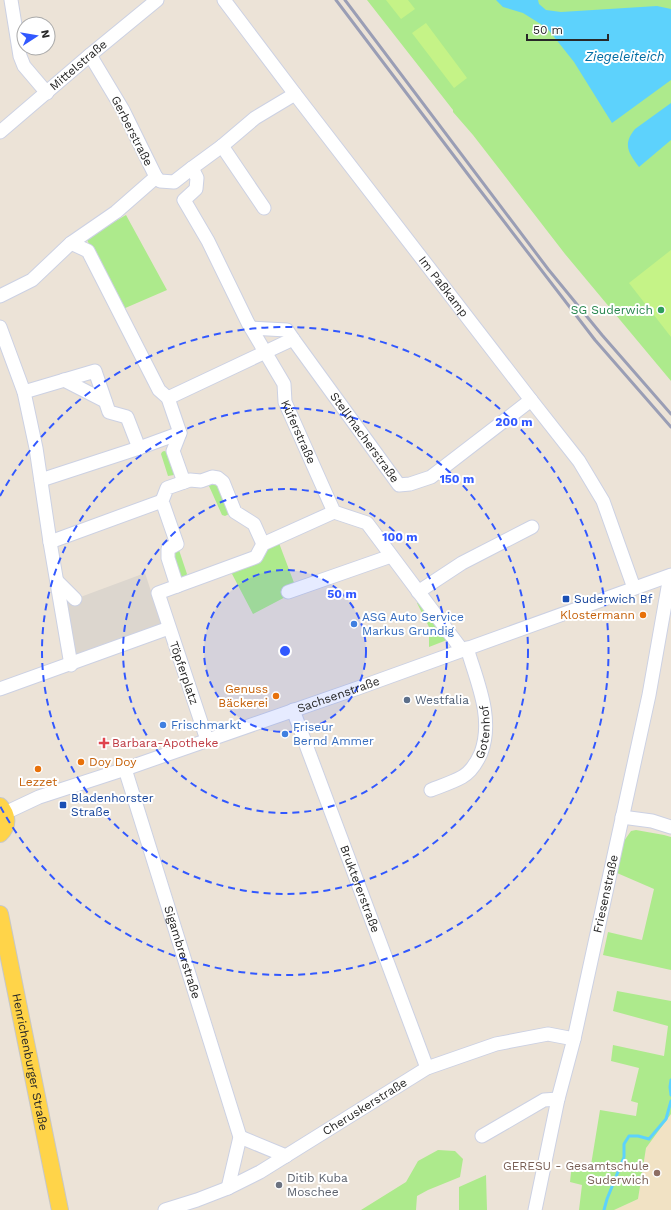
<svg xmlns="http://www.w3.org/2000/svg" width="671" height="1210" font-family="'Work Sans',sans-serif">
<rect width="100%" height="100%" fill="#ece3d7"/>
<path fill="#f1e2c4" d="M671,1114V1210H614L638,1199L646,1148Z"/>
<path fill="#adea8c" d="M367,0H671V381L565,254L473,135L453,112V110Z
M126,215L167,290L123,309L86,238Z
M164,451L168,452L175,472L174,475L168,476L161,454L162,452Z
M210,483H218L229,514L225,516L222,515L209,486Z
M279,543L296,588L293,593L253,614L231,572L260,561L269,547Z
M178,547L187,574L186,577L180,579L172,560L175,548Z
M421,601L447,640L429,647V627L417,603Z
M636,830L664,835L671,837V970L603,955L608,932L642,940L654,889L617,873L624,841L631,831Z
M617,991L671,1001V1114L646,1148L638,1199L614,1210H579L582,1185L570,1182L572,1164L591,1165L600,1110L636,1116L638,1103L631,1101L639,1068L611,1061L613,1045L664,1056L668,1026L613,1011Z
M438,1150L455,1151L463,1159L460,1177L428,1190L417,1196L416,1210H361L406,1182L418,1161Z
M486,1175L487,1210H459V1187Z"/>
<path fill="#c5f387" d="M386,0H408L415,9L401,19Z
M426,23L467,78L454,88L412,33Z
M671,250V337L629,283Z"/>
<path fill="#dcd6ce" d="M145,573L162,625L76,659L67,602Z"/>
<path fill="#5dd2fc" d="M496,0H538L539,4L546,10L561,12L657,6L671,9V80L612,123L574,62L547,28L523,13L503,7Z
M671,103V140L639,167C629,153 622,145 635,129Z"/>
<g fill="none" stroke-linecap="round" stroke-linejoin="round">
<path stroke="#5dd2fc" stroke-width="3" d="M671,1080L670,1087L671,1095
M604,1210L607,1199L624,1157V1144L629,1136H638L649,1139L666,1119L671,1101"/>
<defs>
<g id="minor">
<path d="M11,0L20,56L24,66L47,93"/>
<path id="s1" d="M224,0L295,94L531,400L579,461L603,501L634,588"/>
<path id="s2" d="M295,94L255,118L222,146L192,168L197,178L196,189L184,200L208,241L248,323L284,384L285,402L334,512L367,523L462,650"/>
<path id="s3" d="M0,132L90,55L157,0"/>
<path d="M222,146L264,208"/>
<path d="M156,177L160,181L174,182L192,168"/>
<path d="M71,243L88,251L159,390L168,398L180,433L173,451L184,482"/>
<path d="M0,296L32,280L71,243L116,212L156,177L123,110L90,55"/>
<path d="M0,327L24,392L36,448L50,542L71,665"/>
<path d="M251,328L287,330L293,339"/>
<path d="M64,380L105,401"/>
<path d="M24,392L95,371L109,412L127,417L139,448"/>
<path id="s4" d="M168,398L293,339L399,485L410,484L431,477L531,400"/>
<path d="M41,480L139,448L180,433"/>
<path d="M50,542L162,501"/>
<path d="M58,582L75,599"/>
<path d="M177,586L168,558V549L177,544L162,501L167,488L190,480L201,481L212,477L218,478L223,482L235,512L254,524L263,544"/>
<path d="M288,592L391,556"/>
<path d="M418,592L462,563L532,527"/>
<path d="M0,689L169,628"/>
<path id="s5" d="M293,710L427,1068"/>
<path d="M207,740L158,593L256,557L263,544L334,512"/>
<path id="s6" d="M125,769L240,1137L228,1188"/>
<path id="s7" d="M431,790C441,786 453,782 462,777C471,772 477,762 481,753C494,718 477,682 467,648"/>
<path id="s8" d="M5,813L39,797L125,769L358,688L671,575"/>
<path d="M622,817L652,821L671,827"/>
<path d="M482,1136L544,1100L558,1099"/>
<path d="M240,1137L286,1156"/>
<path id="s9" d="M165,1210L197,1200L228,1188L260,1172L427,1068L496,1044L548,1034L574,1039"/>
<path id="s10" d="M535,1210L558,1099L574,1039L649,695L670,576"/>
</g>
<g id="major">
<path d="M0,806C8,815 9,826 0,834"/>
<path id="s11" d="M0,914L60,1210"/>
</g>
</defs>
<use href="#minor" stroke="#ccd1e3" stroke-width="15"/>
<use href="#major" stroke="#c7c7c7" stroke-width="18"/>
<use href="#minor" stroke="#fff" stroke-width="13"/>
<use href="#major" stroke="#ffd449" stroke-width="16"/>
<path stroke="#9a9eb5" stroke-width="3" d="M336,0L476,185L595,340L671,427
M345,0L548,269L602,335L671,414"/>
</g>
<circle cx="285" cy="651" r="81" fill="#3158ff" fill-opacity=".12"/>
<g fill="none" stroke="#3158ff" stroke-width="2" stroke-dasharray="7 5">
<circle cx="285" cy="651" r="81"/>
<circle cx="285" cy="651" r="162"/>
<circle cx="285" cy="651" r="243"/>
<path d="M0 496A324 324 0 1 1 0 806"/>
</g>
<circle fill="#2e9e5b" stroke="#fff" stroke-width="1.5" cx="661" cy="310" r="4"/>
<g fill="#1a4fb4" stroke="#fff" stroke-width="1.5">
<rect x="562" y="595" width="8" height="8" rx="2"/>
<rect x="59" y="801" width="8" height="8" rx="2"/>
</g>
<g fill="#e8710a" stroke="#fff" stroke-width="1.5">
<circle cx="643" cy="615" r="4"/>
<circle cx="276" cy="696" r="4"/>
<circle cx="81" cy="762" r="4"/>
<circle cx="38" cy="769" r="4"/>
</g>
<g fill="#3f7fe0" stroke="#fff" stroke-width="1.5">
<circle cx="354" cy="624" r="4"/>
<circle cx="163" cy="725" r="4"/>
<circle cx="285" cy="734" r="4"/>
</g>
<circle fill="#5c6f8a" stroke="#fff" stroke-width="1.5" cx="407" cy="700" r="4"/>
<path fill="#e0444e" stroke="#fff" stroke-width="1.5" d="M102 737h4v4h4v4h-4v4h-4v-4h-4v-4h4z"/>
<circle fill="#8d6e63" stroke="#fff" stroke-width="1.5" cx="657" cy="1173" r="4"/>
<circle fill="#6b7280" stroke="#fff" stroke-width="1.5" cx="279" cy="1185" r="4"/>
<g text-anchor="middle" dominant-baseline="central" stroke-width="4" stroke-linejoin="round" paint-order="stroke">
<g font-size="12" fill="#282828" stroke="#fff">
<text stroke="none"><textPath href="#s3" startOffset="103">Mittelstraße</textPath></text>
<text transform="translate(132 131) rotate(63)">Gerberstraße</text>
<text stroke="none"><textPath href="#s1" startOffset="361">Im Paßkamp</textPath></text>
<text stroke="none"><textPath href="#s2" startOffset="426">Küferstraße</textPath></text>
<text stroke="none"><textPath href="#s4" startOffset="260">Stellmacherstraße</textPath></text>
<text transform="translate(184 673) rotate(71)">Töpferplatz</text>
<text stroke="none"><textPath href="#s8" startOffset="354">Sachsenstraße</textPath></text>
<text stroke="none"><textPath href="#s7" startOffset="86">Gotenhof</textPath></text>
<text stroke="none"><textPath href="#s5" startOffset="191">Bruktererstraße</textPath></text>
<text stroke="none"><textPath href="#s10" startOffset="324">Friesenstraße</textPath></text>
<text stroke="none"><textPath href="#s6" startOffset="192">Sigambrerstraße</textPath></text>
<text stroke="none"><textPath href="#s11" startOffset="151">Henrichenburger Straße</textPath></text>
<text stroke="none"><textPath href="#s9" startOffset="226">Cheruskerstraße</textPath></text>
</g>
<g font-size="12" fill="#27864d" stroke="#fff" text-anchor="end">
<text x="653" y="310">SG Suderwich</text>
</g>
<g font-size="12" fill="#164399" stroke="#fff" text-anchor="start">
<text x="574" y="599">Suderwich Bf</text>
<text x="71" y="798">Bladenhorster<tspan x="71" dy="14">Straße</tspan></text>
</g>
<g font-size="12" fill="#c56008" stroke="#fff" text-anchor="end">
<text x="635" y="615">Klostermann</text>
<text x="268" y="689">Genuss<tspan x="268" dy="14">Bäckerei</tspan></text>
<text x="89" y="762" text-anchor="start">Doy Doy</text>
<text x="38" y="782" text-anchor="middle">Lezzet</text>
</g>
<g font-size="12" fill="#366cbe" stroke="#fff" text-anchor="start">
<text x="362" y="617">ASG Auto Service<tspan x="362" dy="14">Markus Grundig</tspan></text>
<text x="171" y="725">Frischmarkt</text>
<text x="293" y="727">Friseur<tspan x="293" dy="14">Bernd Ammer</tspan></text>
</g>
<g font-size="12" fill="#4e5e75" stroke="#fff" text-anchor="start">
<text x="415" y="700">Westfalia</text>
</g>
<g font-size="12" fill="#be3a42" stroke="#fff" text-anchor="start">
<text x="112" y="743">Barbara-Apotheke</text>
</g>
<g font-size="12" fill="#785e54" stroke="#fff" text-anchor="end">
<text x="649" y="1166">GERESU - Gesamtschule<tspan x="649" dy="14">Suderwich</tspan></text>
</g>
<g font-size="12" fill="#5b616d" stroke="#fff" text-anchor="start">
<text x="287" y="1178">Ditib Kuba<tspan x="287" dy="14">Moschee</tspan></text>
</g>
<g font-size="13" font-style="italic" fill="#006ca3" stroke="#fff">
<text x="625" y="56">Ziegeleiteich</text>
</g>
</g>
<circle cx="285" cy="651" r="6" fill="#3158ff" stroke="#fff" stroke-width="2"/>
<g font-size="12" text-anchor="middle" font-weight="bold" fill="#3158ff" stroke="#fff" stroke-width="4" stroke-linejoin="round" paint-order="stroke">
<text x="514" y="426">200 m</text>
<text x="457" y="483">150 m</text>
<text x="400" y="541">100 m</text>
<text x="342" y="598">50 m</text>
</g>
<g transform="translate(36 36) rotate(78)"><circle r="19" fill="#ffffff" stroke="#a9a9a9"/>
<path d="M0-3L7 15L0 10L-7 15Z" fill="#3158ff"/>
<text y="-6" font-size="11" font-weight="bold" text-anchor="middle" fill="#282828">N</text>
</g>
<path d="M527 34v6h81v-6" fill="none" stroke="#282828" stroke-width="2"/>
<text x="533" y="34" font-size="12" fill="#282828" stroke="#ffffff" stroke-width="3" paint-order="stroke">50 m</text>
</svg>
